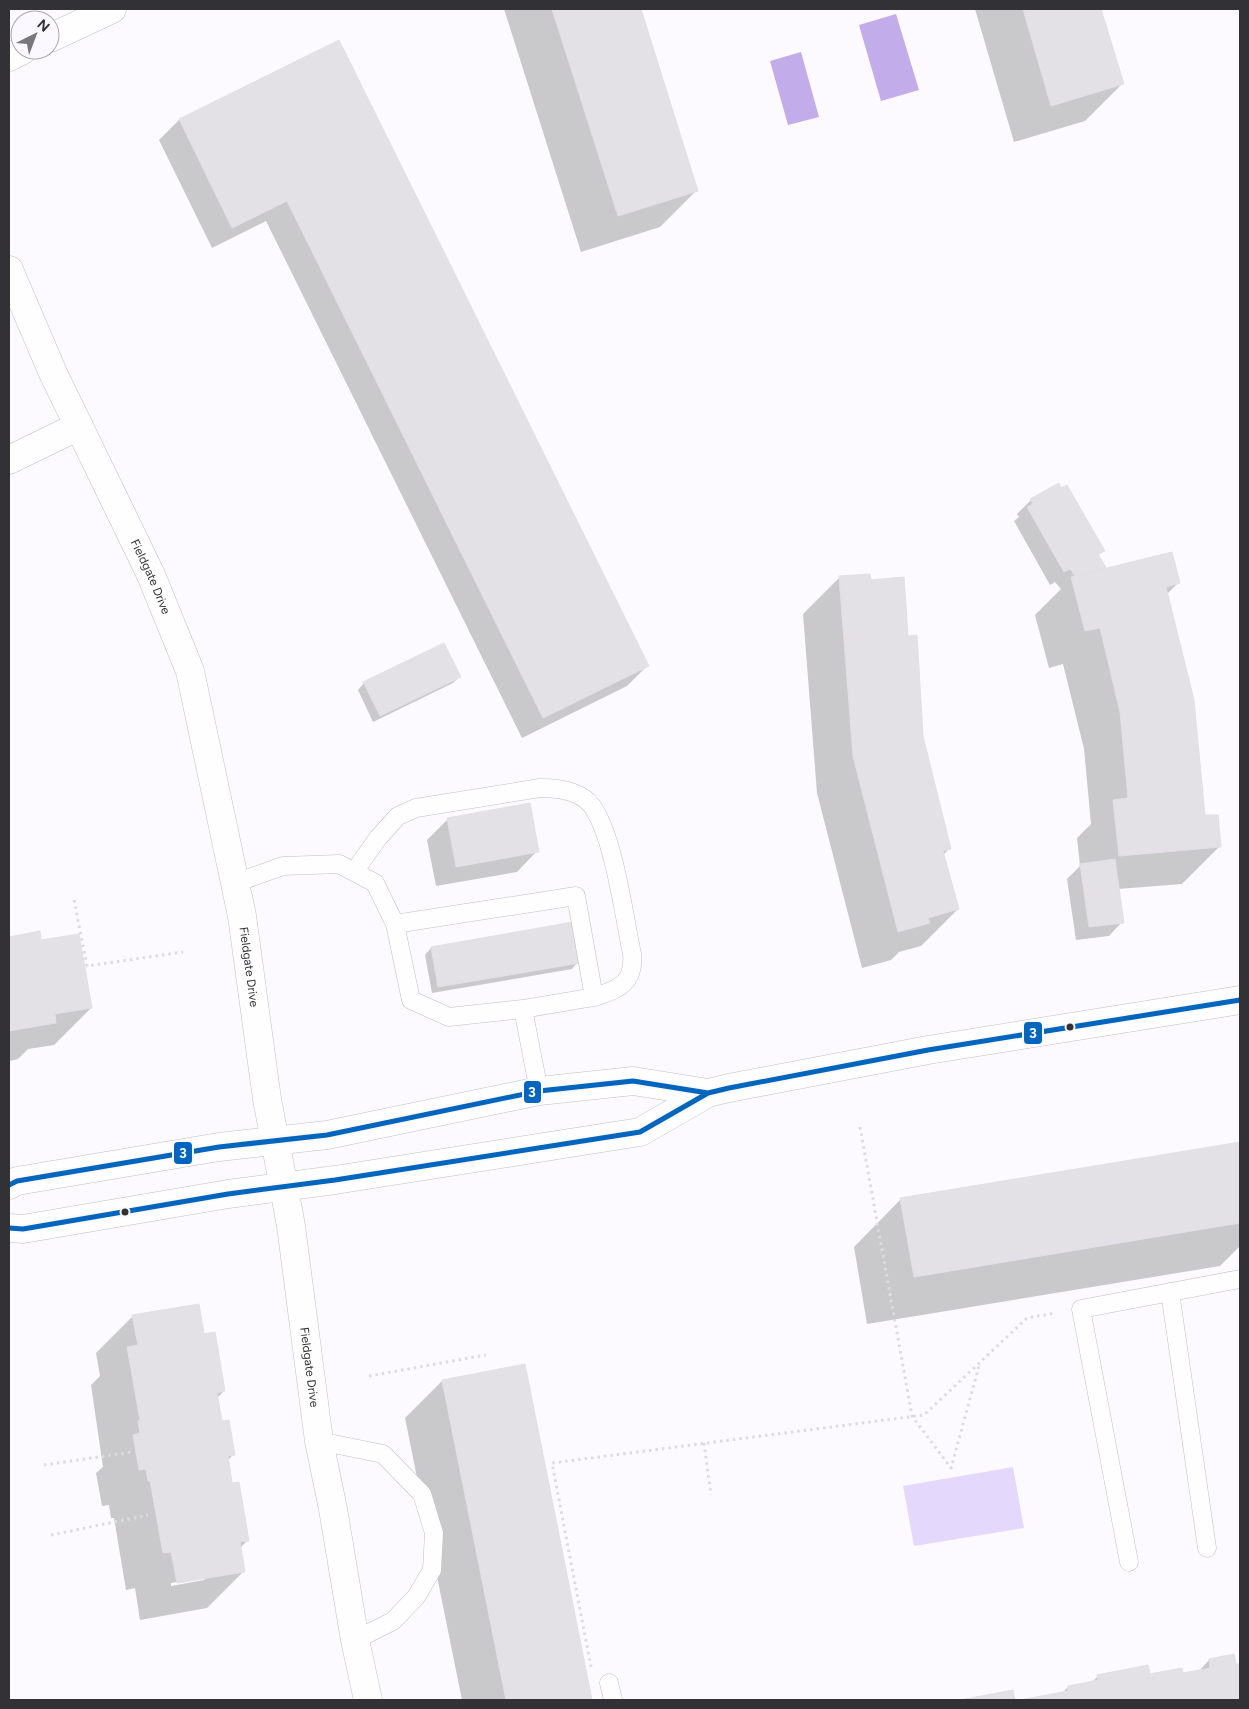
<svg xmlns="http://www.w3.org/2000/svg" width="1249" height="1709" font-family="Figtree,sans-serif">
<rect width="100%" height="100%" fill="#fcfafe"/>
<path fill="#e4d8fc" d="M1013,1467L1024,1528L914,1546L903,1486Z"/>
<path fill="#c2acea" d="M896,14L919,90L881,101L859,25Z
M801,52L819,117L788,125L770,61Z"/>
<path fill="#0003" fill-rule="evenodd" d="M504,9H640L697,190L660,227L581,252Z
M975,9H1100L1122,84L1085,121L1014,142Z
M338,42L647,666L627,686L522,738L266,221L212,248L159,140L179,120Z
M1058,485L1103,550L1098,556L1105,568L1102,570L1178,583L1166,595L1204,816L1219,847L1182,884L1118,889L1122,922L1109,936L1076,940L1067,879L1080,866L1077,838L1091,824L1084,749L1063,664L1049,668L1035,615L1061,589L1055,582L1050,585L1014,521L1019,517L1017,514L1031,500Z
M840,577L869,581L907,637L922,736L949,849L943,855L958,909L921,946L899,952L891,960L862,968L817,793L803,614Z
M460,676L453,683L373,722L358,690L364,683Z
M448,819L537,851L517,872L436,886L427,840Z
M39,933L40,942L91,1008L54,1045L28,1049L18,1059L9,1061V938Z
M431,948L578,962L572,969L432,993L425,955Z
M1240,1143V1246L1220,1266L867,1324L854,1247L901,1199Z
M133,1316L203,1335L224,1391L217,1398L221,1423L233,1455L227,1461L231,1485L248,1540L240,1548L244,1571L207,1608L140,1620L135,1588L126,1590L114,1518H111L109,1505L102,1506L96,1473L103,1467L91,1385L100,1376L96,1353ZM207,1577L204,1580L171,1586V1583Z
M524,1365L590,1700H462L405,1418L442,1381Z
M1209,1660L1240,1665V1700H1027L1061,1694L1068,1687L1091,1683L1098,1676L1182,1674L1199,1671Z"/>
<path fill="#e3e1e6" stroke="#e1e0e3" d="M552,9H641L698,191L618,216Z
M1023,9H1101L1124,84L1051,106Z
M339,40L649,666L543,718L287,201L232,228L179,119Z
M1059,483L1061,488L1067,485L1105,551L1098,554L1106,568L1075,576L1070,569L1064,572L1027,507L1033,504L1030,499Z
M1172,552L1180,583L1166,587L1194,700L1205,815H1218L1221,847L1119,856L1113,800L1128,798L1120,712L1100,628L1085,631L1071,577Z
M870,574L871,580L904,577L908,636L917,635L923,736L951,849L943,851L959,909L928,918L930,923L898,932L853,756L839,576Z
M444,643L461,677L380,716L363,682Z
M530,803L539,852L456,867L447,818Z
M1115,859L1124,923L1089,927L1080,864Z
M573,922L580,963L438,987L431,947Z
M40,931L41,940L79,934L92,1008L55,1014L56,1023L9,1031V937Z
M1240,1142V1223L914,1277L900,1198Z
M199,1304L204,1334L215,1332L225,1391L217,1393L222,1421L229,1420L235,1455L228,1456L232,1483L239,1482L249,1541L240,1542L245,1572L177,1583L171,1552L163,1553L150,1481H148L146,1469L139,1470L133,1435L140,1433L138,1421L140,1420L127,1347L138,1345L132,1315Z
M525,1364L592,1700H506L442,1380Z
M1234,1654L1236,1664H1240V1700H1020L1068,1691V1686L1098,1680L1097,1675L1148,1665L1150,1674L1182,1668L1183,1673L1210,1668L1209,1659Z
M1013,1690L1015,1700H960Z"/>
<g fill="none" stroke-linecap="round" stroke-linejoin="round">
<defs>
<path id="lane" d="M354,872L378,838L398,816L416,808L540,788C557,788 581,791 592,806C614,837 624,916 632,954C635,982 619,990 594,997
M235,883L283,866L339,864L375,883L395,924L411,1000L449,1017L523,1009L594,997L576,896L395,924
M523,1009L539,1091
M1170,1292L1207,1548
M319,1441L383,1454L422,1494L434,1533L432,1570L416,1597L393,1621L355,1640
M1129,1562L1081,1309L1240,1279
M609,1683L613,1700"/>
<g id="street">
<path d="M50,38L112,9"/>
<path d="M9,57L23,50"/>
<path d="M9,460L79,426"/>
<path id="s1" d="M284,1188L291,1226L319,1441L333,1509L355,1640L368,1700"/>
</g>
<g id="secondary">
<path id="s2" d="M9,270L53,373L151,575L190,671L242,916L267,1099L284,1188"/>
<path d="M9,1185L17,1181L219,1147L327,1135L539,1091L633,1081L708,1093"/>
<path d="M9,1228L23,1229L228,1194L335,1180L640,1132L708,1093L729,1088L928,1050L1240,1000"/>
</g>
</defs>
<use href="#lane" stroke="#c0bfc2" stroke-width="19"/>
<use href="#street" stroke="#c0bfc2" stroke-width="29"/>
<use href="#secondary" stroke="#c0bfc2" stroke-width="29"/>
<path stroke="#dddcdd" stroke-width="3" stroke-dasharray="2.5 4" stroke-linecap="butt" d="M74,900L87,966L183,952
M860,1127L912,1416L951,1468L979,1366
M369,1376L486,1355
M704,1443L711,1495
M44,1465L132,1452
M51,1535L148,1515
M591,1667L552,1463L924,1415L1027,1318L1056,1313"/>
<use href="#lane" stroke="#fffeff" stroke-width="18"/>
<use href="#street" stroke="#fffeff" stroke-width="28"/>
<use href="#secondary" stroke="#fffeff" stroke-width="28"/>
<defs>
<path id="bus-1" d="M9,1185L17,1181L219,1147L327,1135L539,1091L633,1081L708,1093
M9,1228L23,1229L228,1194L335,1180L640,1132L708,1093L729,1088L928,1050L1240,1000"/>
</defs>
<use href="#bus-1" stroke="#fbf9ff" stroke-width="9"/>
<use href="#bus-1" stroke="#0065bd" stroke-width="5"/>
</g>
<g fill="#323135" stroke="#fbf9ff" stroke-width="2">
<circle cx="1070" cy="1027" r="4.5"/>
<circle cx="125" cy="1212" r="4.5"/>
</g>
<g text-anchor="middle" dominant-baseline="central" stroke-width="4" stroke-linejoin="round" paint-order="stroke">
<g font-size="12" fill="#323135" stroke="#fbf9ff">
<text stroke="none"><textPath href="#s2" startOffset="338">Fieldgate Drive</textPath></text>
<text stroke="none"><textPath href="#s2" startOffset="742">Fieldgate Drive</textPath></text>
<text stroke="none"><textPath href="#s1" startOffset="181">Fieldgate Drive</textPath></text>
</g>
</g>
<g stroke="#fbf9ff" stroke-width="2">
<rect x="1023" y="1021" width="20" height="24" rx="5" fill="#0065bd"/>
<rect x="523" y="1080" width="19" height="24" rx="5" fill="#0065bd"/>
<rect x="173" y="1141" width="20" height="24" rx="5" fill="#0065bd"/>
</g>
<g font-size="14" text-anchor="middle" font-weight="bold" fill="#fff">
<text x="1033" y="1038">3</text>
<text x="532" y="1097">3</text>
<text x="183" y="1158">3</text>
</g>
<rect width="1249" height="1709" fill="none" stroke="#323135" stroke-width="20"/>
<g transform="translate(35 35) rotate(42)"><circle r="24" fill="#fbf9ff" stroke="#aba9ae"/>
<path d="M0-4L9 19L0 12L-9 19Z" fill="#79777b"/>
<text y="-8" font-size="14" font-weight="bold" text-anchor="middle" fill="#323135">N</text>
</g>
</svg>
